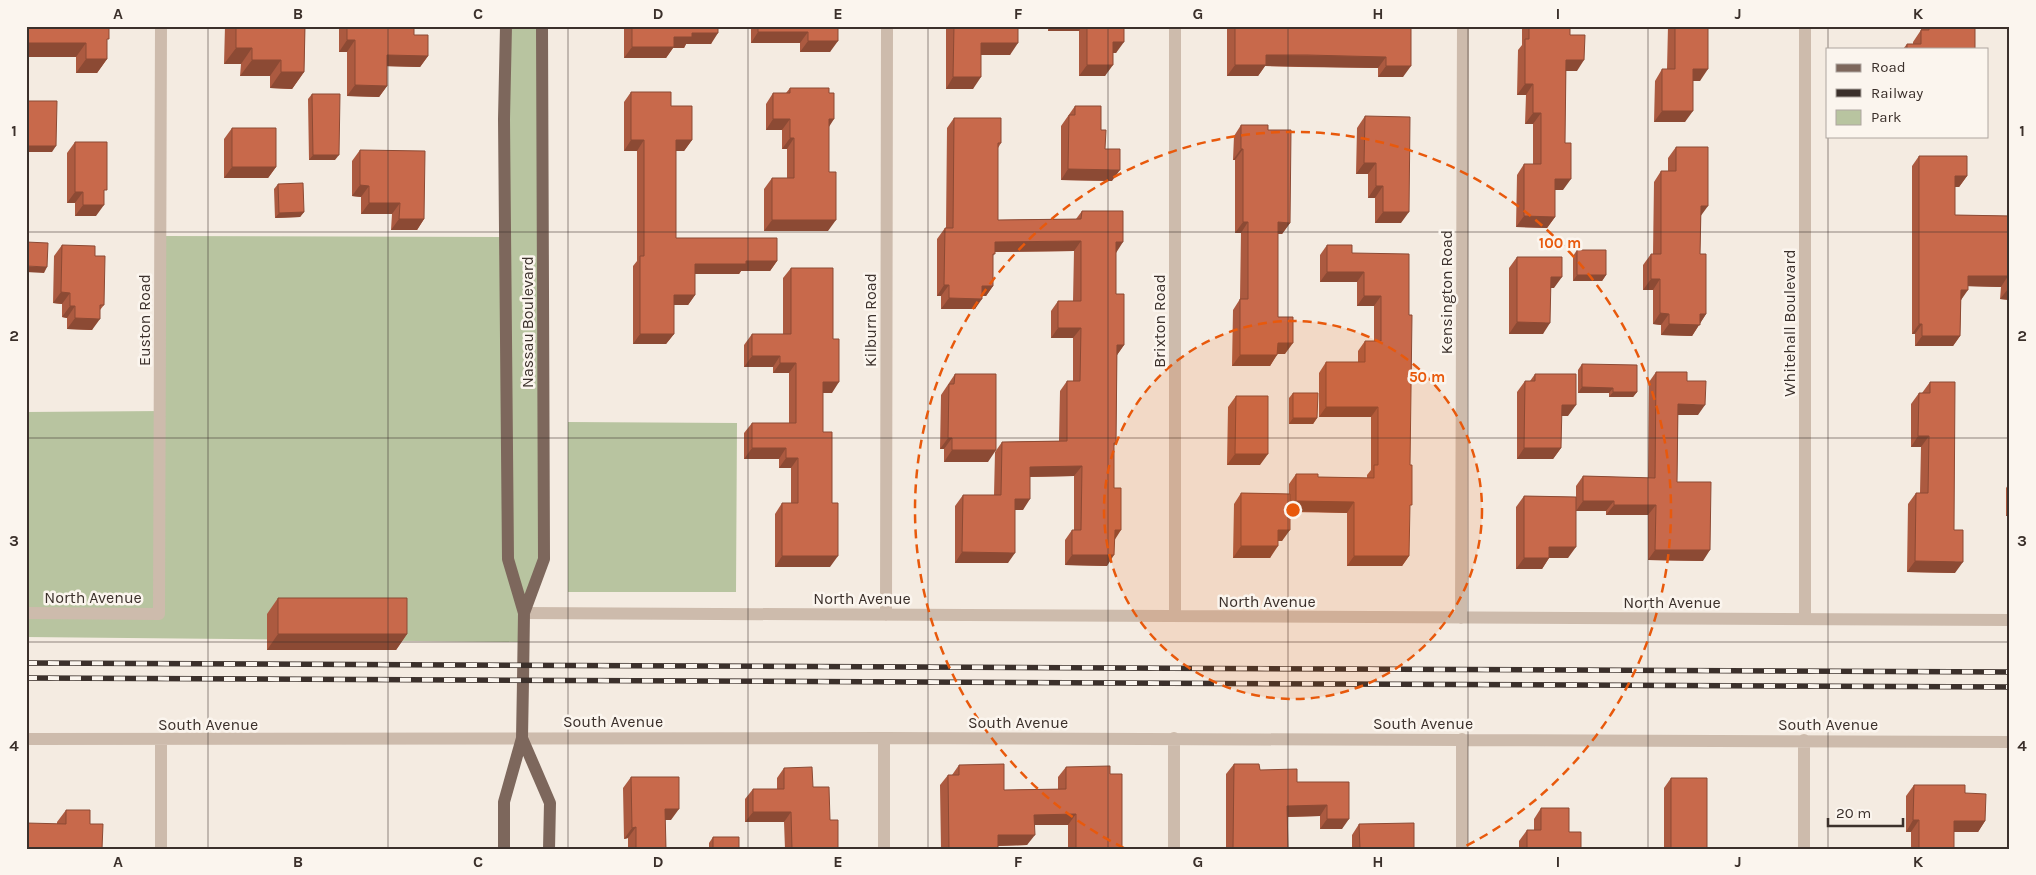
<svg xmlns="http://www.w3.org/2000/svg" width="2036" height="875" font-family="Karla,sans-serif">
<rect width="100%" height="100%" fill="#f4ebe1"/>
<path fill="#b8c4a0" d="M506,26H544V556L521,642L26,637V412L164,411V236L502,237Z
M568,422L737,423L736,592H568Z"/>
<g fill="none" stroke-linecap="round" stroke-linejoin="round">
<path stroke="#cdbbac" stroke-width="12" d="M1175,26V616
M26,613L159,614L161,26
M524,613L2010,620
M886,615L887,26
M1461,618L1463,26
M1805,619V26
M884,738V849
M26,739L884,738L2010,742
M161,849V740
M1174,849V738
M1462,849V739
M1804,849V740"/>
<path stroke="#7d675c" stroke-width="12" d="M524,613L544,559L542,26
M522,738L550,803L549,849
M504,849V802L522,738L523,681L524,613L508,559L504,119L506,26"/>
<defs>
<path id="rail" d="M26,663L2010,672
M26,678L2010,687"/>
</defs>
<use href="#rail" stroke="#3b302b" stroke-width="5.5"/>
<use href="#rail" stroke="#fbf5ee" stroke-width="4" stroke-dasharray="11" stroke-linecap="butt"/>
</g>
<path fill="#ac5a40" d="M26,26L107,43V59L97,73H76V57H26Z
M225,26H305L304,72L292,89L270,88V76H240L241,64H224Z
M340,26H414V35L428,56L420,67L387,66V86L379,97L347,96V52H339V28Z
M624,26H718L711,44H686L684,48H673L666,58H624Z
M751,26H838L830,52H800V43H751Z
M946,26H1018L1010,55H981L973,89H946Z
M1048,26H1124L1116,53H1113L1105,76H1079V31H1048Z
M1227,26H1411L1403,77H1378V68L1299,67L1265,66L1258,76H1227Z
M1522,26H1570V35L1577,71H1566L1563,190H1555V217L1547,228L1516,227L1517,175L1524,164H1533V124H1525L1526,95H1517L1518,50L1522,45Z
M1668,26H1708L1700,81H1693L1685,122H1654L1655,81L1662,69H1667Z
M1921,26H1975V49H1903L1907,44H1913V42L1921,30Z
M790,88L829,128L828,231H764V189L772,178H787V149H782V130H766V104L773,93H786Z
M631,92L671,106L692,140L684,151H676V238L777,261L770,271H741L739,274H695V295L688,305H674V334L666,344H633V266L637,261V151H624V102Z
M312,94L335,160H309L308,99Z
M1075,106L1101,130L1112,181L1061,180V126Z
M1365,116L1401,223H1375V198H1368V174H1356L1357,128Z
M954,118L1001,143L998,148V220L1076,219L1082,211L1116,252V294L1124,345L1117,355L1116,443L1114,446V540L1107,566L1065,565V540L1072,530H1074V476L1030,477L1023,510H1015L1008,563H955V506L963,495H994L995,452L1002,442L1059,441L1060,391L1067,381H1073V338H1051V311L1058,301H1073L1074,251L995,252L993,256V286L986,296H982L975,309H941V296H937V239L945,228H946L947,128Z
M1241,125L1268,130L1290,223L1282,234H1278V317L1285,354H1277L1270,366H1232L1233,310L1240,299L1241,233H1235V160H1233L1234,136Z
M232,128L276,167L268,178H224V139Z
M75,142L96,216H75V203H67V153Z
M1676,147L1701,216L1700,254L1706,314L1692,336L1661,335V325L1653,324V290H1643V265L1651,254H1653L1654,182L1661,171H1668V158Z
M360,150L424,219L417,230H391L392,214H361V197L352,196V161Z
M1919,156L1967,176L1959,187H1955V215L2010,216V300L2000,299L2001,287L1968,286L1961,300L1960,336L1953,346H1915V334H1912V166Z
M278,184L304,212L300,217L275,218L274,189Z
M62,245L95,256L104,305L100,310L92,330L67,329V318L62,317V304L53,303L54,256Z
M1327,245L1352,253L1409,315V556L1402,566H1347V513L1290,512L1282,541H1278L1270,558H1233L1234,504L1241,493L1289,494V484L1296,474L1318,477L1367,478V475L1371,470V417H1319V373L1326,362H1358V351L1365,341H1374V306H1357V282H1320V255Z
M1577,250L1606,275L1602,281H1573V256Z
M1517,257L1554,288H1551L1543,334H1509V268Z
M791,268L832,393H823V432L830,567H775V514L782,503H791V468H779V459H744V433L752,423H789V373H773V367H744V345L752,334H783V278Z
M1582,364L1637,392L1633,397H1609V393H1578V370Z
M1656,372L1687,381L1698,415H1678L1677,482L1703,561L1648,560V515H1606V511H1576L1568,558H1549L1542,569H1516V507L1524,496L1576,497V486L1583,476L1648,478L1649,382Z
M955,374L988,462H944V449H940L941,395Z
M1535,374L1568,416H1561V448L1553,459H1517V392L1525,381H1530Z
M1930,382L1954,530L1955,573L1907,572L1908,504L1916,493H1920L1921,447H1911V404L1919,393H1922Z
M1293,393L1317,418L1313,424H1289V398Z
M1236,396L1260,465H1227L1228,407Z
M2010,482V516H2006V488Z
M278,598L407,634L396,650H267V614Z
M1234,764L1260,770L1297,782H1349L1342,829H1320V816L1288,817V849H1226V774Z
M959,765L1004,790L1058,789V777L1066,767L1110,774L1122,849H1068V825H1035L1027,845L998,846V849H941L940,785L948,775H952Z
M784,768L813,787L830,820L838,849H785L784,822H745V799L753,789H777V778Z
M631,777L671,820H665L666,849H628V838L624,839L623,788Z
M1671,778L1707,849H1664V788Z
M1914,785L1965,793L1985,821L1978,832H1954V849H1911V832H1906V796Z
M1541,808L1569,832L1581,849H1519V841L1527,830H1534V819Z
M66,810L90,824H57V822Z
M1359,824L1414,849H1352V835Z
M713,837L739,849H709V843Z"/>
<path fill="#8c4a34" d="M1051,26H1082L1079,31H1048Z
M758,32H808L800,43H751Z
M692,33H718L711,44H686L684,48H673L666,58H624L632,47Z
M347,40H355L347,52H339Z
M808,41H838L830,52H800Z
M1113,42H1124L1116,53H1105Z
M26,43H86L76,57H26Z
M981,43H1018L1010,55H973Z
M236,48H252L241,64H224Z
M387,55L428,56L420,67L379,66Z
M1266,55L1386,57L1378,68L1265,66L1258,76H1227L1235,65Z
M86,59H107L97,73H76Z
M252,60H281L270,76H240Z
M1566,60H1584L1577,71H1558Z
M1087,65H1113L1105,76H1079Z
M1386,66H1411L1403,77H1378Z
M1693,69H1708L1700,81H1685Z
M281,72H304L292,89L270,88Z
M953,77H981L973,89H946Z
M1525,84H1533L1526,95H1517Z
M355,85L387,86L379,97L347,96Z
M1662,111H1693L1685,122H1654Z
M1533,113H1541L1533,124H1525Z
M773,119H790L782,130H766Z
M829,119H834L827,130Z
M790,138H794L787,149H782Z
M631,140H644L637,151H624Z
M676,140H692L684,151H669Z
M26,146H56L52,152H26Z
M1241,149H1243L1235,160H1233Z
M313,155H339L335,160H309Z
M1364,163H1376L1368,174H1356Z
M232,167H276L268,178H224Z
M1068,169L1120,170L1112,181L1061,180Z
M1955,176H1967L1959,187H1948Z
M1555,179H1571L1563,190H1547Z
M360,185L369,186L361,197L352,196Z
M1376,186H1383L1375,198H1368Z
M75,192H83L75,203H67Z
M369,203H400L392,214H361Z
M83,205H104L96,216H75Z
M1701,206H1708L1700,217Z
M304,212L300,217L275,218L279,213Z
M1383,212H1409L1401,223H1375Z
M1524,216L1555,217L1547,228L1516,227Z
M399,219H424L417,230H391Z
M772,220H836L828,231H764Z
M1243,222H1248L1241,233H1235Z
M1278,222L1290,223L1282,234H1270Z
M1081,241L1074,251L987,252L995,242Z
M1116,242H1123L1116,253Z
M746,261H777L770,271H741L739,274H688L695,264Z
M26,266L47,267L44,273L26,272Z
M1327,272H1364L1357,282H1320Z
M1577,275H1606L1602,281H1573Z
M1968,276H2008L2001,287L1961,286Z
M1551,277H1562L1554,288H1543Z
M1651,279H1660L1653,290H1643Z
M944,285H949L941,296H937Z
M982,286H993L986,296H975Z
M2008,289H2010V300L2000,299Z
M1961,290H1968L1961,300Z
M61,292L70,293L62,304L53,303Z
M674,295H695L688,305H666Z
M1364,296H1381L1374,306H1357Z
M949,298L982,299L975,309H941Z
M70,306H75L67,318L62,317Z
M1660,313L1669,314L1661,325L1653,324Z
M1700,314H1706L1692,336L1661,335L1669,324Z
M75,318L100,319L92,330L67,329Z
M1517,322L1550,323L1543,334H1509Z
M1919,324H1922L1915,334H1912Z
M1058,328H1081L1073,338H1051Z
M640,334H674L666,344H633Z
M1922,336H1960L1953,346H1915Z
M1278,343H1293L1285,354H1270Z
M1117,345H1124L1117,355Z
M1240,355H1277L1270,366H1232Z
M752,356H780L773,367H744Z
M780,363H796L789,373H773Z
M823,382H839L832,393H815Z
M1582,387L1613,388L1609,393H1578Z
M1613,392H1637L1633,397H1609Z
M1678,404L1705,405L1698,415H1671Z
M1562,405H1576L1568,416H1554Z
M1326,407H1378L1371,417H1319Z
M1293,418H1317L1313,424H1289Z
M1918,436H1929L1921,447H1911Z
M948,438H952L944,449H940Z
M752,448H786L779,459H744Z
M1524,448H1561L1553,459H1517Z
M952,450H996L988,462H944Z
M1235,454H1268L1260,465H1227Z
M786,458H798L791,468H779Z
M1082,466L1074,476L1023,477L1030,467Z
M1015,499H1030L1023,510H1008Z
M1296,501L1354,502L1347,513L1289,511Z
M1583,501H1614L1606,511H1576Z
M1614,505H1656L1648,515H1606Z
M2010,510V516H2006Z
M1115,530H1121L1114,541Z
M1278,530H1290L1282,541H1270Z
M1241,546H1278L1270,558H1233Z
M1549,547H1576L1568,558H1549L1542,569H1516L1524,558Z
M1655,550H1710L1703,561L1648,560Z
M962,552L1015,553L1008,563H955Z
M1072,555H1114L1107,566L1065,565Z
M782,556H838L830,567H775Z
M1354,556H1409L1402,566H1347Z
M1915,561L1963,562L1955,573L1907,572Z
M278,634H407L396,650H267Z
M1327,805L1320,816L1280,817L1287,806Z
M665,809H679L671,820H657Z
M753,812H791L784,822H745Z
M1076,814L1068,825H1027L1034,815Z
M1327,819H1349L1342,829H1320Z
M1913,820H1919L1911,832H1906Z
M1954,821H1985L1978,832H1947Z
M636,827L628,838L624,839L632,828Z
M998,835H1035L1027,845L991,846Z"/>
<path fill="#c8694b" stroke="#8c4a34" d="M26,26H109V39H107V59H86V43H26Z
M236,26H305L304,72H281V60H252V48H236Z
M347,26H414V35H428V56L387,55V86L355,85V40H347Z
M632,26H718V33H692V37H674V47H632Z
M758,26H838V41H808V32H758Z
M954,26H1018V43H981V77H953Z
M1087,26H1124V42H1113V65H1087Z
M1235,26H1411V66H1386V57L1307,55H1266V65H1235Z
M1529,26H1570V35H1585L1584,60H1566L1565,143H1571V179H1555V217L1524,216V164H1541V113H1533V84H1525V39H1529Z
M1675,26H1708V69H1693V111H1662V69H1675Z
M1929,26H1975V49H1907V44H1921V30H1929Z
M790,88H829V93H834V119H829V172H836V220H772V178H794V138H790V119H773V93H790Z
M631,92H671V106H692V140H676V238H777V261H746V264H695V295H674V334H640V256H644V140H631Z
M312,94H340L339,155H313Z
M26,101H57L56,146H26Z
M1075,106H1101V130H1106L1105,149H1120V170L1068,169L1069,115H1075Z
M1365,116L1410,117L1409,212H1383V186H1376V163H1364Z
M954,118H1001V143H998V220L1081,219L1082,211H1123V242H1116V294H1124V345H1117L1116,443H1114V488H1121V530H1115L1114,555H1072V530H1081L1082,466L1030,467V499H1015V553L962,552L963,495H1001L1002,442L1067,441V381H1080L1081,328H1058V301H1081V241L995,242V254H993V286H982V299L949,298V285H944L945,228H953Z
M1241,125H1268V130H1291L1290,223L1278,222V317H1293V343H1278L1277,355H1240V299H1248V222H1243V149H1241Z
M232,128H276V167H232Z
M75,142H107V190H104V205H83V192H75Z
M1676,147H1708V206H1701L1700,254H1706V314H1700V325L1669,324V314L1660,313V279H1651V254H1661V171H1676Z
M360,150L425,151L424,219H399L400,203H369V186L360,185Z
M1919,156H1967V176H1955V215L2010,216V289H2008V276H1968V290H1961L1960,336H1922V324H1919Z
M303,183L304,212L279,213L278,184Z
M26,242L48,243L47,267L26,266Z
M62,245L95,246V256H105L104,305H100V319L75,318V306H70V293L61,292Z
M1327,245H1352V253L1409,254V315H1412L1410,465H1412V505H1410L1409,556H1354V502L1296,501V474H1318V477L1374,478V465H1378V407H1326V362H1365V341H1381V296H1364V272H1327Z
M1577,250H1606V275H1577Z
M1517,257H1562V277H1551L1550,323L1517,322Z
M791,268H833V339H839V382H823V432H832V503H838V556H782V503H798V458H786V448H752V423H796V363H780V356H752V334H791Z
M1582,364L1637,365V392H1613V388L1582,387Z
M1656,372H1687V381H1706L1705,405L1678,404L1677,482H1711L1710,550H1655L1656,505H1614V501H1583V476L1655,478Z
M955,374H996V450H952V438H948L949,384H954Z
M1535,374H1576V405H1562L1561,448H1524L1525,381H1535Z
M1930,382H1955L1954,530H1963V562L1915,561L1916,493H1928L1929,436H1918L1919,393H1930Z
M1293,393H1318L1317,418H1293Z
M1236,396H1268V454H1235Z
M1241,493L1290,494V530H1278V546H1241Z
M1524,496L1576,497V547H1549V558H1524Z
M278,598H407V634H278Z
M1004,764V790L1066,789V767L1110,766V774H1122V849H1076V814L1034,815L1035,835H998V849H949L948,775H959V765Z
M1234,764H1259L1260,770L1297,769V782H1349V819H1327V805L1287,806L1288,849H1233Z
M812,767L813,787H829L830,820H838V849H792L791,812H753V789H784V768Z
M631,777H679V809H665L666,849H636V827L632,828Z
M1671,778H1707V849H1671Z
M1914,785H1965V793L1986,794L1985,821H1954V849H1919V820H1913Z
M1541,808H1569V832H1581V849H1527V830H1541Z
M66,810H90V824H103L102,849H26V823L66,824Z
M1414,823V849H1360L1359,824Z
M713,837H739V849H713Z"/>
<path fill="none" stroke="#3b302b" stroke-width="1" stroke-opacity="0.55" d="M208,26V849M388,26V849M568,26V849M748,26V849M928,26V849M1108,26V849M1288,26V849M1468,26V849M1648,26V849M1828,26V49M1828,136V849M26,232H2010M26,438H2010M26,642H2010"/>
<circle cx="1293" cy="510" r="189" fill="#e8590c" fill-opacity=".12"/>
<g fill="none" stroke="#e8590c" stroke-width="2.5" stroke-dasharray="9 6">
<circle cx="1293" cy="510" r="189"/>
<path d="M1124 848A378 378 0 1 1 1462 848"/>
</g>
<g text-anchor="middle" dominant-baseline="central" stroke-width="5" stroke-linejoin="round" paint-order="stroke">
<g font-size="16" fill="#3b302b" stroke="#fbf5ee">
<text transform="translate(1446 292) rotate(-90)">Kensington Road</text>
<text transform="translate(144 320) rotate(-90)">Euston Road</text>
<text transform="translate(870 320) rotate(-90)">Kilburn Road</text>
<text transform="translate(1159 321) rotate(-90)">Brixton Road</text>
<text transform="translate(527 322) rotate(-90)">Nassau Boulevard</text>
<text transform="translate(1789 323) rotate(-90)">Whitehall Boulevard</text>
<text x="93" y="597">North Avenue</text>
<text x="862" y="598">North Avenue</text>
<text x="1267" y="601">North Avenue</text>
<text x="1672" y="602">North Avenue</text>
<text x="613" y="721">South Avenue</text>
<text x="1018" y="722">South Avenue</text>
<text x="1423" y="723">South Avenue</text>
<text x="208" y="724">South Avenue</text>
<text x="1828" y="724">South Avenue</text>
</g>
</g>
<circle cx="1293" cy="510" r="8" fill="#e8590c" stroke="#fbf5ee" stroke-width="2.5"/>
<g font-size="15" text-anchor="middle" font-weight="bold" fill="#e8590c" stroke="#fbf5ee" stroke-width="5" stroke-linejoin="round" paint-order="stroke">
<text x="1560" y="248">100 m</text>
<text x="1427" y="382">50 m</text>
</g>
<rect width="2036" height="875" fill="none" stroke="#fbf5ee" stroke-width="55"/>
<rect x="1826" y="48" width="162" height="90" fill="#fbf5ee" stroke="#aea6a0"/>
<rect x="1836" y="64" width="25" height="8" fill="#7d675c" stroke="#aea6a0"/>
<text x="1871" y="72" font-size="15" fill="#3b302b">Road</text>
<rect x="1836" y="89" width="25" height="8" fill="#3b302b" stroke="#aea6a0"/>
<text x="1871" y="98" font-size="15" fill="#3b302b">Railway</text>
<rect x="1836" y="110" width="25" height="15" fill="#b8c4a0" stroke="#aea6a0"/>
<text x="1871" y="122" font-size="15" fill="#3b302b">Park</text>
<path d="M1828 818v8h75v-8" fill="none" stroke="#3b302b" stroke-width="2.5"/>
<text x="1836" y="818" font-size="15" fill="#3b302b" stroke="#fbf5ee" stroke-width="4" paint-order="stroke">20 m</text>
<rect x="28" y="28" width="1980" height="820" fill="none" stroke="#3b302b" stroke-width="2"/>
<g font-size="16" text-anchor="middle" font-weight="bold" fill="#3b302b">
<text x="118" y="19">A</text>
<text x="298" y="19">B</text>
<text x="478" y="19">C</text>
<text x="658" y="19">D</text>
<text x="838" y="19">E</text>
<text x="1018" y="19">F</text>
<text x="1198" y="19">G</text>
<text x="1378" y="19">H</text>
<text x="1558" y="19">I</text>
<text x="1738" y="19">J</text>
<text x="1918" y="19">K</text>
<text x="14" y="136">1</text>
<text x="2022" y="136">1</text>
<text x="14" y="341">2</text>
<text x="2022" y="341">2</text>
<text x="14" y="546">3</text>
<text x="2022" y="546">3</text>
<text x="14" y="751">4</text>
<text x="2022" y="751">4</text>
<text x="118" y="867">A</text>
<text x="298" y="867">B</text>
<text x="478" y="867">C</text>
<text x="658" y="867">D</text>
<text x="838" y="867">E</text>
<text x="1018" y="867">F</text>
<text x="1198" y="867">G</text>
<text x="1378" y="867">H</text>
<text x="1558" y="867">I</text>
<text x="1738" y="867">J</text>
<text x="1918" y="867">K</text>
</g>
</svg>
